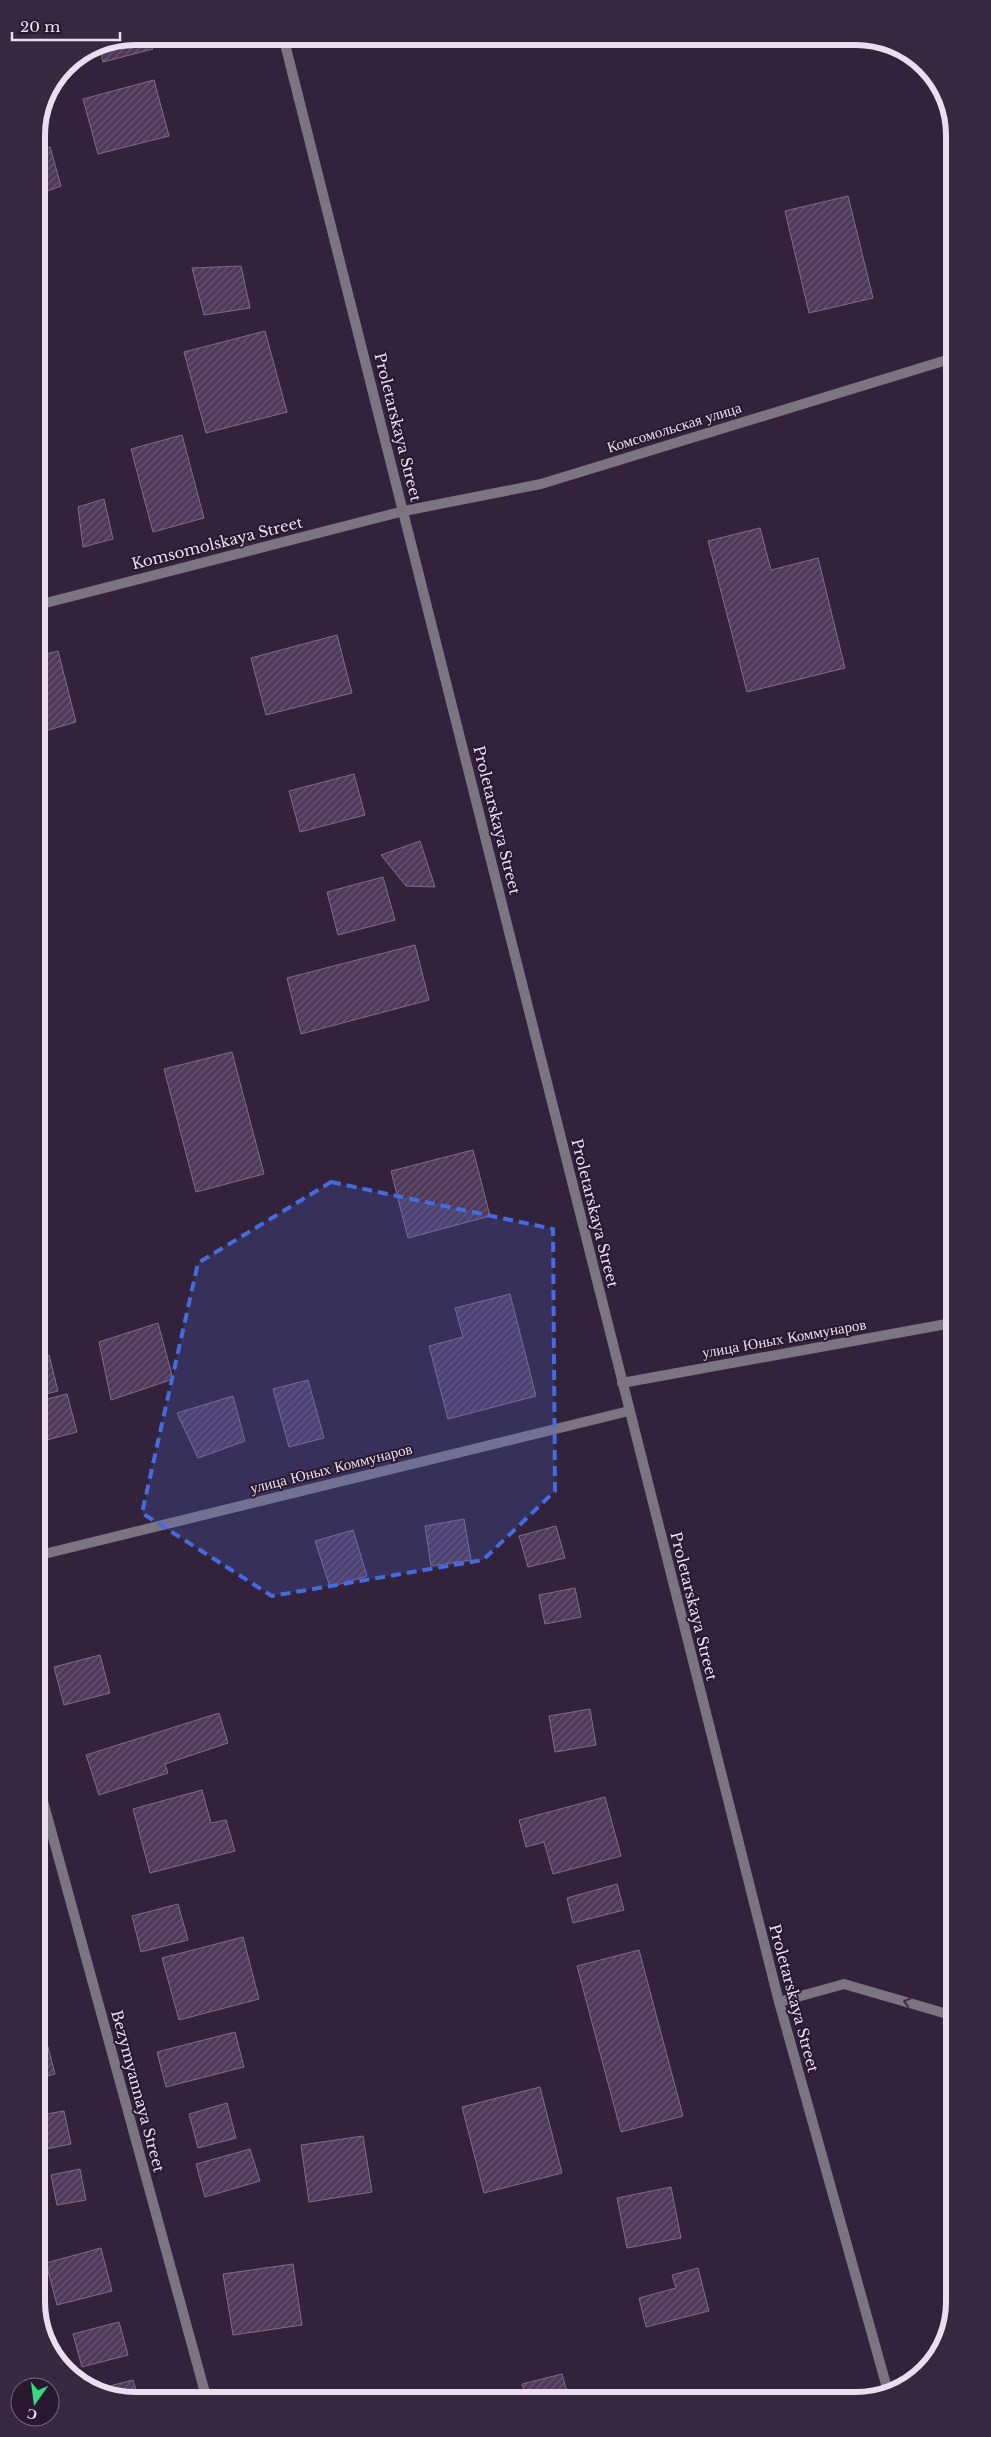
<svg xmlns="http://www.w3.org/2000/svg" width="991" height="2437" font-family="'Libre Baskerville',serif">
<defs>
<pattern id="building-hatch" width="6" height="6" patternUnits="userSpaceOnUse" patternTransform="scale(1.25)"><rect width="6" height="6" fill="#4f395a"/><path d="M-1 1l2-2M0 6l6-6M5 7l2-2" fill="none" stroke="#685572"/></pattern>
</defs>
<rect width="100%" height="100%" fill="#33223b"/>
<path fill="url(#building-hatch)" stroke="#816d8a" d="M135,36H145L153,49L103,62L99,43Z
M154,80L169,136L98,154L83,99Z
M50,147L61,186L37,195L36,151Z
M848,196L873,298L809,313L785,211Z
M241,266L250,308L204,315L192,268Z
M265,331L287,412L206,433L184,352Z
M182,435L204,518L153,532L131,449Z
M104,499L113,539L83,547L78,507Z
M760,528L771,570L818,558L845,668L747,692L708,541Z
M337,635L352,693L266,715L251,658Z
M58,651L76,722L38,733V656Z
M354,774L365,815L300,832L289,791Z
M420,841L435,887L406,886L381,855Z
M383,877L395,920L338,935L327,892Z
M415,945L429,1000L301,1034L287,978Z
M232,1052L264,1174L196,1192L164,1069Z
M473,1150L490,1216L408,1238L391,1171Z
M510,1294L536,1396L448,1419L429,1346L463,1337L455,1308Z
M158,1323L173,1379L111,1400L99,1342Z
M49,1355L58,1391L39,1396V1357Z
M308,1380L324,1438L289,1447L273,1389Z
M67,1394L77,1432L39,1442V1401Z
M233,1396L245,1441L198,1458L177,1413Z
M464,1519L471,1560L431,1566L425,1526Z
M556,1526L565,1558L528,1567L519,1536Z
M353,1530L367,1576L330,1587L315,1541Z
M575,1588L581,1617L545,1624L539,1595Z
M100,1655L110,1693L64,1705L54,1667Z
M590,1709L596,1745L555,1752L549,1716Z
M219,1713L228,1743L165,1764L168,1773L99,1795L86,1755Z
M202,1790L211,1823L226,1820L235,1851L150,1873L133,1809Z
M605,1797L621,1856L553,1874L544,1842L526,1847L519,1820Z
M617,1884L624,1910L573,1923L567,1898Z
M178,1904L188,1940L141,1952L132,1916Z
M243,1937L259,1999L179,2020L162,1958Z
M639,1950L683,2116L621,2132L577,1966Z
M41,2020L55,2074L41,2078Z
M235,2032L244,2067L166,2087L157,2052Z
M540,2087L562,2173L484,2193L462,2107Z
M227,2103L236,2138L198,2148L189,2114Z
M64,2111L71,2144L41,2150V2115Z
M363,2136L372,2192L309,2202L301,2145Z
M250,2149L260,2181L205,2197L196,2164Z
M80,2169L86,2200L57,2205L51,2175Z
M671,2187L681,2238L627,2248L617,2198Z
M101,2248L112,2291L57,2305L46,2263Z
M293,2264L302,2325L233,2335L223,2274Z
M698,2268L709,2311L646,2327L639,2298L676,2288L672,2275Z
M119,2322L128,2355L82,2367L73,2334Z
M562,2374L569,2398H526L522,2384Z
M133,2380L139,2400L128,2401L98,2389Z"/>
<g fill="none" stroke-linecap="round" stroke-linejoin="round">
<path stroke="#7d7482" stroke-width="10" d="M779,2002L844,1984L954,2016"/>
<path stroke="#7d7482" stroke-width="10" d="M38,605L404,511L541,484L950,359
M622,1383L952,1323
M40,1790L207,2400"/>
<path stroke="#7d7482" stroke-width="10" d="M283,36L779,2002L889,2395
M40,1555L629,1411"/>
</g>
<defs><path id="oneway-chevron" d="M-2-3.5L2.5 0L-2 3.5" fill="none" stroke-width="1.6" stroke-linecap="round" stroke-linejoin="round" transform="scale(1.25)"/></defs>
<use stroke="#3e2f44" href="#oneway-chevron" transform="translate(907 2002) rotate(-164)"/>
<path fill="#466bdd" fill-opacity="0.2" stroke="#466bdd" stroke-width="4" stroke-dasharray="10 6" stroke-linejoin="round" d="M331,1182L553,1229L555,1491L483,1560L272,1596L142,1513L198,1263Z"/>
<g text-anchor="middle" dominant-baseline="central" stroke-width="4" stroke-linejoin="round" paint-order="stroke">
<g font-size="15" fill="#eadfef" stroke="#291830">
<text transform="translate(398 427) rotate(76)">Proletarskaya Street</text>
<text transform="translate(674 427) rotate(-17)">Комсомольская улица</text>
<text transform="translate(217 543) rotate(-14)">Komsomolskaya Street</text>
<text transform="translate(497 820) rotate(76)">Proletarskaya Street</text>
<text transform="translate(595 1213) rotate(76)">Proletarskaya Street</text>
<text transform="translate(784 1338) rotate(-10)">улица Юных Коммунаров</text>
<text transform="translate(331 1468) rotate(-14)">улица Юных Коммунаров</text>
<text transform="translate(694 1606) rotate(76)">Proletarskaya Street</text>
<text transform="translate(794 1998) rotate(75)">Proletarskaya Street</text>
<text transform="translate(138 2091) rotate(75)">Bezymyannaya Street</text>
</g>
</g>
<path d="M0 0H991V2437H0ZM135 45H856A90 90 0 0 1 946 135V2302A90 90 0 0 1 856 2392H135A90 90 0 0 1 45 2302V135A90 90 0 0 1 135 45Z" fill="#38283f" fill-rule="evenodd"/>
<path fill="none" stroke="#eadfef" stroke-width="6" d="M135 45H856A90 90 0 0 1 946 135V2302A90 90 0 0 1 856 2392H135A90 90 0 0 1 45 2302V135A90 90 0 0 1 135 45Z"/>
<g transform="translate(35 2402) rotate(194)"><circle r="24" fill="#291830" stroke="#76687c"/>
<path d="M0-4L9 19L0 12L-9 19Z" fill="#38d880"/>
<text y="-8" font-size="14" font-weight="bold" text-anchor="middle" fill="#eadfef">С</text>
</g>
<path d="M12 32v8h108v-8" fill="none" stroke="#eadfef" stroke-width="2.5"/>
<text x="20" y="32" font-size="15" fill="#eadfef" stroke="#291830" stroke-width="4" paint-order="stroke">20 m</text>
</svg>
